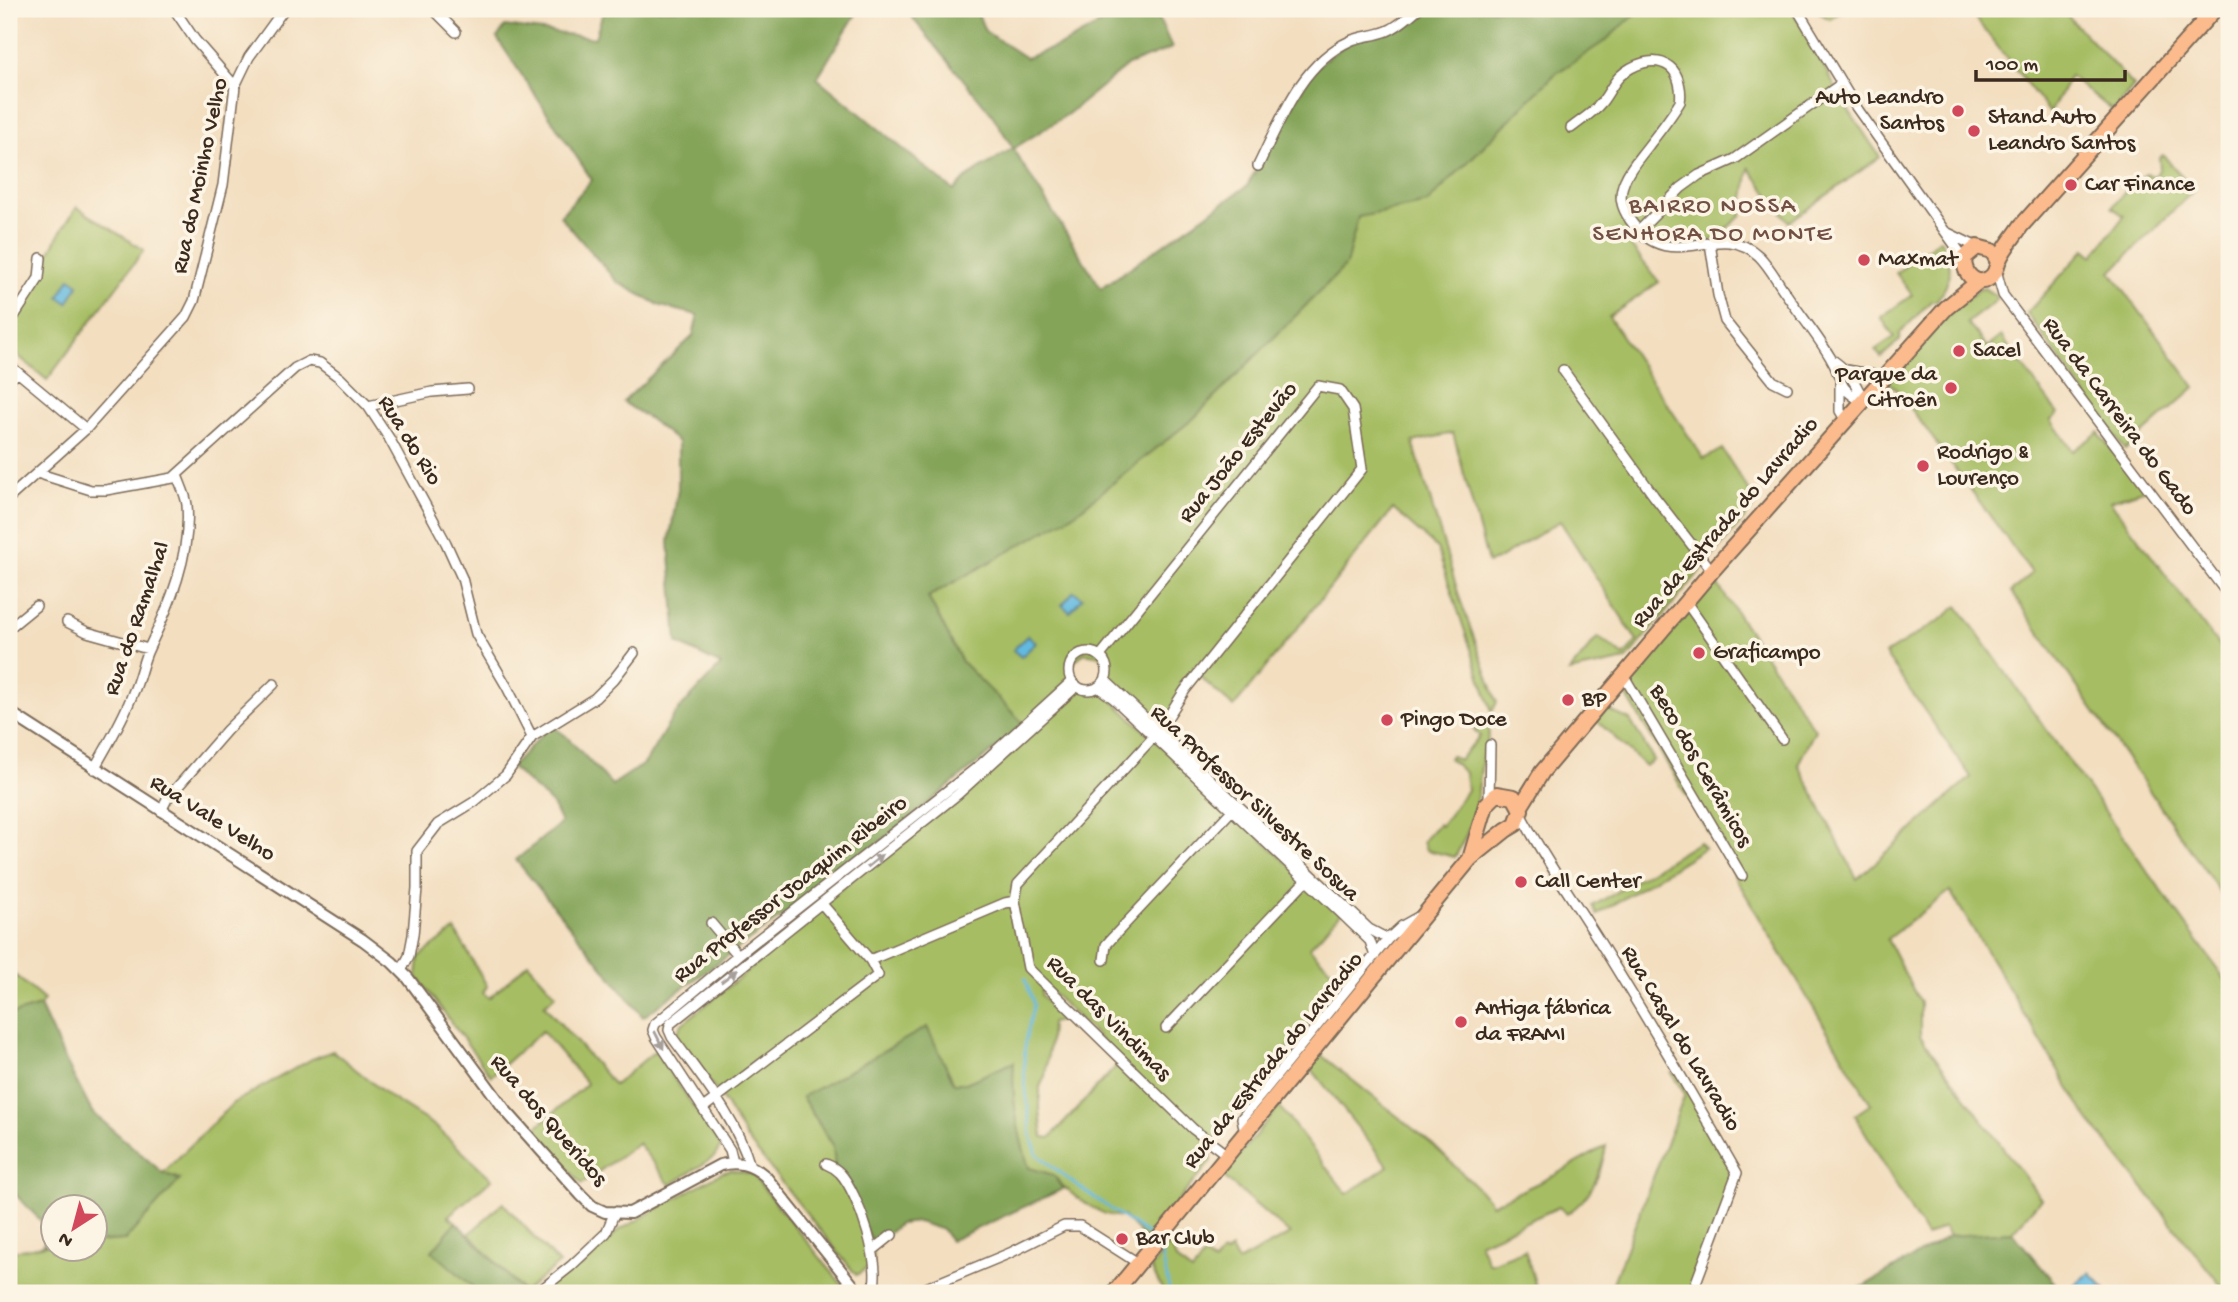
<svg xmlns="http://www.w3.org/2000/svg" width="2238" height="1302" font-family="'Gochi Hand',sans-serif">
<rect width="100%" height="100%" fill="#fcf5e5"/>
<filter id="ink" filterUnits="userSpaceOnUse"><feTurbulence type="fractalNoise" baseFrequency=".0143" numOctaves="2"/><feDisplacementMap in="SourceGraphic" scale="14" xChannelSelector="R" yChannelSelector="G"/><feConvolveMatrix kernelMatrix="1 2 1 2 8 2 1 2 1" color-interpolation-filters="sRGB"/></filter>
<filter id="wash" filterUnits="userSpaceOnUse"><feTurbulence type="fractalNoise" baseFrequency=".00686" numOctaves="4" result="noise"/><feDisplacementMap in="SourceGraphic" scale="28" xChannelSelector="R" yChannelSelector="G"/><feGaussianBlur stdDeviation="1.57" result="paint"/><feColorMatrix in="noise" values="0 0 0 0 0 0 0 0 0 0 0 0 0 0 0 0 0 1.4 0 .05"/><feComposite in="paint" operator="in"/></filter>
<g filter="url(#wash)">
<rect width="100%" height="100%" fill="#f3dec0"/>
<path fill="#a6bd63" stroke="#707440" stroke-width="2" fill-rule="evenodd" d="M1641,9H1792L1844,103L1880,157L1789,222L1749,168L1741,216L1726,229V235H1723V238L1672,248L1638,232L1627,241L1659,282L1609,317L1704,459L1722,449L1757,503L1626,660L1569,672L1598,637L1624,656L1637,641L1560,521L1497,560L1488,563L1453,433L1413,442L1460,599L1497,702L1492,712L1437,548L1393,509L1234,707L1198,675L1159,731L1105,680L1106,667L1100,656L1085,653C1057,668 1073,697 1098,687L1341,913L1309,948L1343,981L1211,1142V1161L1146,1240L1123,1216C1103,1220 1064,1191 1054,1175L1029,1168C1018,1135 1010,1098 1014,1062L966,1083L953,1084L927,1028L802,1097L835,1150L872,1241L873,1265L856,1275L746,1138L727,1106L676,1034L682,1024L809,922L832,896L1029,730L962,662L928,597L1073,515L1194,418L1346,265L1358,217L1427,203L1555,74L1604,41ZM1043,984L1122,1060L1050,1138L1043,1137L1040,1111V1087L1045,1076L1050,1041L1051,1023L1065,1020L1041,995Z
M1812,9H1846L1830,19Z
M1968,9H2061L2134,86L2113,111L2070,76L2050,113Z
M2163,155L2194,190L2111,272L2195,387L2125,450L2027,313L2085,249L2093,256L2124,216L2112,207L2132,184L2134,185L2146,173L2152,176L2156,175L2160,168L2159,158Z
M77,207L144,250L47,380L9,348V330L61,231Z
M1940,239C1954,259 1953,282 1936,301H1931L1900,333V340L1881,357L1875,350L1894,337L1881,317L1912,295L1896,273Z
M1984,288L1997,297L1998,299L1967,323L1987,347L2001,336L2058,414L2051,420L2073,451L2099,432L2101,437L2146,489L2110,501L2229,659V905L2011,592L2032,573L1898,391L1887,381L1936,326L1978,290Z
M1716,582L1815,730L1798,764L1857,879L1971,777L1885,654L1942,619L1958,606L2229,985V1293H2227L2086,1116L1950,891L1887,939L1920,1003V1036L2041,1199L2012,1232L1949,1236L1943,1227L1926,1236L1855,1115L1871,1104L1622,688Z
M1606,709L1630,720L1654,760L1645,766L1596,720Z
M1486,718C1493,744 1485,739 1482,761C1477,800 1476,821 1455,857L1426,850L1423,841L1438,824L1441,826L1467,790L1465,773L1449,758L1451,755L1459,760L1480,736L1474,730Z
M1699,842L1704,848L1597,915L1593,906Z
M455,930L487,986L483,993L489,998L528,963L556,995L544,1005L614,1085L655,1051L721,1146L714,1157L670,1185L638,1143L582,1184L533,1130L587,1084L542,1031L491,1076L417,976L419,957Z
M9,970L44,1000L40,1006L9,1015Z
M333,1051L391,1098L435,1126L492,1179L448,1216L456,1222L433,1251L480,1293H9V1243L15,1251L52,1244V1250H94L95,1242L125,1240L180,1179L163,1173L233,1103L312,1059Z
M1321,1055L1432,1144L1488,1198L1491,1205L1553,1176L1606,1146C1601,1174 1592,1197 1567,1214L1559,1207L1479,1243L1489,1264L1525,1250L1538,1293H1164L1151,1268L1169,1244L1177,1261L1192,1272L1204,1256L1214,1263L1222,1252L1225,1254L1231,1249L1238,1262L1290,1234L1223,1176L1279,1106L1347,1194L1388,1166L1310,1067Z
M1671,1073L1680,1074L1737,1173L1692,1293H1609L1685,1094Z
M731,1170L752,1174L849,1293H537L571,1266L582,1267L618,1231L721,1173Z
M503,1203L559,1264L524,1292L469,1234Z"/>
<path fill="#84a459" stroke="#60673c" stroke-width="2" d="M604,9H851L856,14L817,78L954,191L966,178L1013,148L991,113L905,9H976L985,31L1026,58L1066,43L1128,9H1155L1172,48L1128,65L1068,114L1013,149L1101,288L1247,186L1313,69L1352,39L1389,31L1418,9H1641L1605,41L1555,74L1427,203L1358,217L1346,265L1194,418L1073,515L928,597L962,662L1025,725L838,876L643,1017L516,860L561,823L552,804L511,767L551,725L566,736L612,785L645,763L674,715L721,665L677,643L669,542L678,489V442L651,420L623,402L693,336L698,315L661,306L617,282L560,216L592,180L497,38L505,26L595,38Z
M40,1006L64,1058L92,1112L163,1173L180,1180L125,1240L95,1242L94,1208H52V1244L42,1245L51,1231L9,1188V1015Z
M927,1027L954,1083H966L1014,1062C1011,1098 1018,1134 1029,1168L1054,1175L1061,1186L1065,1188L950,1241L943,1230L918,1222L899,1224L883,1238L872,1241L835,1169L833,1145L802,1097Z
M456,1222L524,1293H480L432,1251Z
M2012,1232L2063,1293H1852L1949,1236Z"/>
<path fill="#64bae0" stroke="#50727f" stroke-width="2" d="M70,278L79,284L68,303L59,297Z
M1074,591L1082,598L1070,612L1062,605Z
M1028,635L1036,643L1021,657L1013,650Z
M2090,1272L2108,1293H2074L2070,1288Z"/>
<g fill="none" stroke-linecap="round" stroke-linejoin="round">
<path stroke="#64bae0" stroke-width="2.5" d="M1025,979L1034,1004L1025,1041L1024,1071L1031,1136L1037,1154L1072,1182L1148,1235
M1161,1250L1170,1293"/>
</g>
</g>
<g filter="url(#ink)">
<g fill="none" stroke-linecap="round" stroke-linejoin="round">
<defs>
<path id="minor" d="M174,9L195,40L235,86
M433,9L456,32
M1797,9L1856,107L1959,251L1964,262
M1571,128C1581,120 1593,113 1601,103C1608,95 1612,84 1620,76C1632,65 1654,55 1670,67C1679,74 1682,91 1680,102C1671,117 1660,131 1649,145C1641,156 1631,166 1625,180C1618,195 1621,207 1630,220C1672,279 1716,216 1759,256C1770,267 1778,283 1787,295C1801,316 1817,335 1830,357C1845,380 1833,385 1863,402
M1258,166C1280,121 1301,63 1350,41C1361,36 1375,36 1387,31C1398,27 1409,16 1418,9
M1638,232L1681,188L1699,175L1735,159L1841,84
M1946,232L1977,247
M1710,243L1718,295L1725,321L1773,381L1787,388
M1996,270L2003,295L2229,596
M9,324L39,278L41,258
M1834,361C1849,372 1858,384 1863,402
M9,365L86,429
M1563,370L1654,496L1712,571
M1846,370L1886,377
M9,380L17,373
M1840,383V411L1846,421
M368,406L432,392L468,389
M37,473L91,490H106L173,478L295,368L309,361L320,363L340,378L368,406L389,438L446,543L462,578L476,634L507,687L532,737
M9,498L86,429L186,317L194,301L223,185L235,86L249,57L284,9
M1686,602L1782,739
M67,622L87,632L148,649
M9,628L36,606
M1069 671a19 19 0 1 1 38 0a19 19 0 1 1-38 0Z
M1100,656L1318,386L1340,390L1353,409L1362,469L1185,690L1159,731L1018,884L1015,901L1028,968L1193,1129L1227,1155
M1624,676L1742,876
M1105,680L1369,929L1388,939
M1098,687L1113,698L1341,913L1370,941L1375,956
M94,769C108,744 123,720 133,693C140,679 142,662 149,648C170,605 191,554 187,505C186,495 180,484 177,475
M1489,800L1490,745
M161,811L167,799L227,730L274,684
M1521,815C1546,862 1578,906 1606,952C1651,1025 1695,1099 1737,1173L1692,1293
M711,923L738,955
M870,960L1005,903L1015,901
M1104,960L1106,945L1113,937L1236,806
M401,971L409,956L413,935L417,888V851L438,824L474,802L506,775L532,737L595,698L614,679L634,653
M1166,1028L1310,876
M703,1108L878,975L870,960L822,904
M1245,1133L1242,1118L1388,939L1402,926L1418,917
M733,1162L730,1150L656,1037L653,1030L655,1024L738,955L980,765L1072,681
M826,1164C831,1166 836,1169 840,1173C858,1192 885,1271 871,1293
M750,1166C736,1118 701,1077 672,1037L669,1030L670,1024L958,794L1077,686
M872,1251L892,1235
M537,1293L571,1266L606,1233L614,1214
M914,1293L1010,1253L1064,1226H1080L1138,1263"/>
<path id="tertiary" d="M9,712L363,940L392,962L408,978L506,1111L581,1195L592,1206L605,1212L630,1213L720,1165C738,1161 751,1164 765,1176L859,1293"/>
<path id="primary" d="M1998,262L1992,251L1977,247L1965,257C1961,273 1978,290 1992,276C1997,271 1996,266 1999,260C2004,248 2014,237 2021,226L2215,9
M1521,806L1542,772L1712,571L1946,308L1979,281
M1114,1293L1470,859L1506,830L1516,824L1521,810L1514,797L1497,794L1486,805L1470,859"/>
</defs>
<use href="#minor" stroke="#7b6957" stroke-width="12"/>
<use href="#tertiary" stroke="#7b6957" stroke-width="14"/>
<use href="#primary" stroke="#7b6957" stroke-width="18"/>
<use href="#minor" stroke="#fff" stroke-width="9"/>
<use href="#tertiary" stroke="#fff" stroke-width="10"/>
<use href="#primary" stroke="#fbbb8d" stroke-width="14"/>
</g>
<defs><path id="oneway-solid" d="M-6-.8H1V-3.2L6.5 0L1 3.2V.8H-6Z" transform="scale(1.75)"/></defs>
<g fill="#a79f9a">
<use href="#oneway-solid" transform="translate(875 861) rotate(-39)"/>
<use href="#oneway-solid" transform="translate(729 976) rotate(-38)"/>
<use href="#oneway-solid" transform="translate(659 1040) rotate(63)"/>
</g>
</g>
<g fill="#d1495b" stroke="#fcf5e5" stroke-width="2.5">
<circle cx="1958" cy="111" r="7"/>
<circle cx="1974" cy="131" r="7"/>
<circle cx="2071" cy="185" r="7"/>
<circle cx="1864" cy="260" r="7"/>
<circle cx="1959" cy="351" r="7"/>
<circle cx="1951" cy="388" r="7"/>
<circle cx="1923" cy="466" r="7"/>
<circle cx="1699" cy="653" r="7"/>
<circle cx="1568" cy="700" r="7"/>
<circle cx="1387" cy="720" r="7"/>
<circle cx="1521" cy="882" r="7"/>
<circle cx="1461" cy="1022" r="7"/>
<circle cx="1122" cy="1239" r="7"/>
</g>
<g text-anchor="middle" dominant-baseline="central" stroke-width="7" stroke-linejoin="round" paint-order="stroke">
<g font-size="23" fill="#3b2a1e" stroke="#fcf5e5" text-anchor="start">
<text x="1944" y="98" text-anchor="end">Auto Leandro<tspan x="1944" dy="26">Santos</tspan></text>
<text x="1988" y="118">Stand Auto<tspan x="1988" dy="26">Leandro Santos</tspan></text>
<text x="2085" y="185">Car Finance</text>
<text x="1878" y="260">Maxmat</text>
<text x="1973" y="351">Sacel</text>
<text x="1937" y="375" text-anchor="end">Parque da<tspan x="1937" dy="26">Citroên</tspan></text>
<text x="1937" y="453">Rodrigo &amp;<tspan x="1937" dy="26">Lourenço</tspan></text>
<text x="1713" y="653">Graficampo</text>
<text x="1582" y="700">BP</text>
<text x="1401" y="720">Pingo Doce</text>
<text x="1535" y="882">Call Center</text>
<text x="1475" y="1009">Antiga fábrica<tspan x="1475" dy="26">da FRAMI</tspan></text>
<text x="1136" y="1239">Bar Club</text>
</g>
<g font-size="23" fill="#3b2a1e" stroke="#fcf5e5">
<text transform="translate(201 176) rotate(-78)">Rua do Moinho Velho</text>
<text transform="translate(2119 417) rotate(53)">Rua da Carreira do Gado</text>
<text transform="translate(409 441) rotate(58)">Rua do Rio</text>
<text transform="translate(1239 453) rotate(-51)">Rua João Estevão</text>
<text transform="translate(1726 523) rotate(-49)">Rua da Estrada do Lavradio</text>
<text transform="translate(138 619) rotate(-71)">Rua do Ramalhal</text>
<text transform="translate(1700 766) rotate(60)">Beco dos Cerâmicos</text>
<text transform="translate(1254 804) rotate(43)">Rua Professor Silvestre Sosua</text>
<text transform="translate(212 819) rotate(32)">Rua Vale Velho</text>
<text transform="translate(791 890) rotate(-38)">Rua Professor Joaquim Ribeiro</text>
<text transform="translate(1108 1019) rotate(45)">Rua das Vindimas</text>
<text transform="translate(1680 1039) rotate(59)">Rua Casal do Lavradio</text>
<text transform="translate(1274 1061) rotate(-51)">Rua da Estrada do Lavradio</text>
<text transform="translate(548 1121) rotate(49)">Rua dos Queridos</text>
</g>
<g font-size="24" letter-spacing="2" fill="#735044" stroke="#fcf5e5">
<text x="1713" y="207">BAIRRO NOSSA<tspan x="1713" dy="28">SENHORA DO MONTE</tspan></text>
</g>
</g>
<rect width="2238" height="1302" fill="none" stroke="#fcf5e5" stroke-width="35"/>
<g transform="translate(74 1228) rotate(216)"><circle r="33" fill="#fcf5e5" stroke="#afa495" stroke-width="2"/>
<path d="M0-5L12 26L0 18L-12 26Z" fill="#d1495b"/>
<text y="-10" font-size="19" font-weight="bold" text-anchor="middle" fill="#3b2a1e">N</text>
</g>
<path d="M1976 70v10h149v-10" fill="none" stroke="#3b2a1e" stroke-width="3.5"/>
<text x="1986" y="70" font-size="21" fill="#3b2a1e" stroke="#fcf5e5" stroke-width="5" paint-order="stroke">100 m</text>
</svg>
